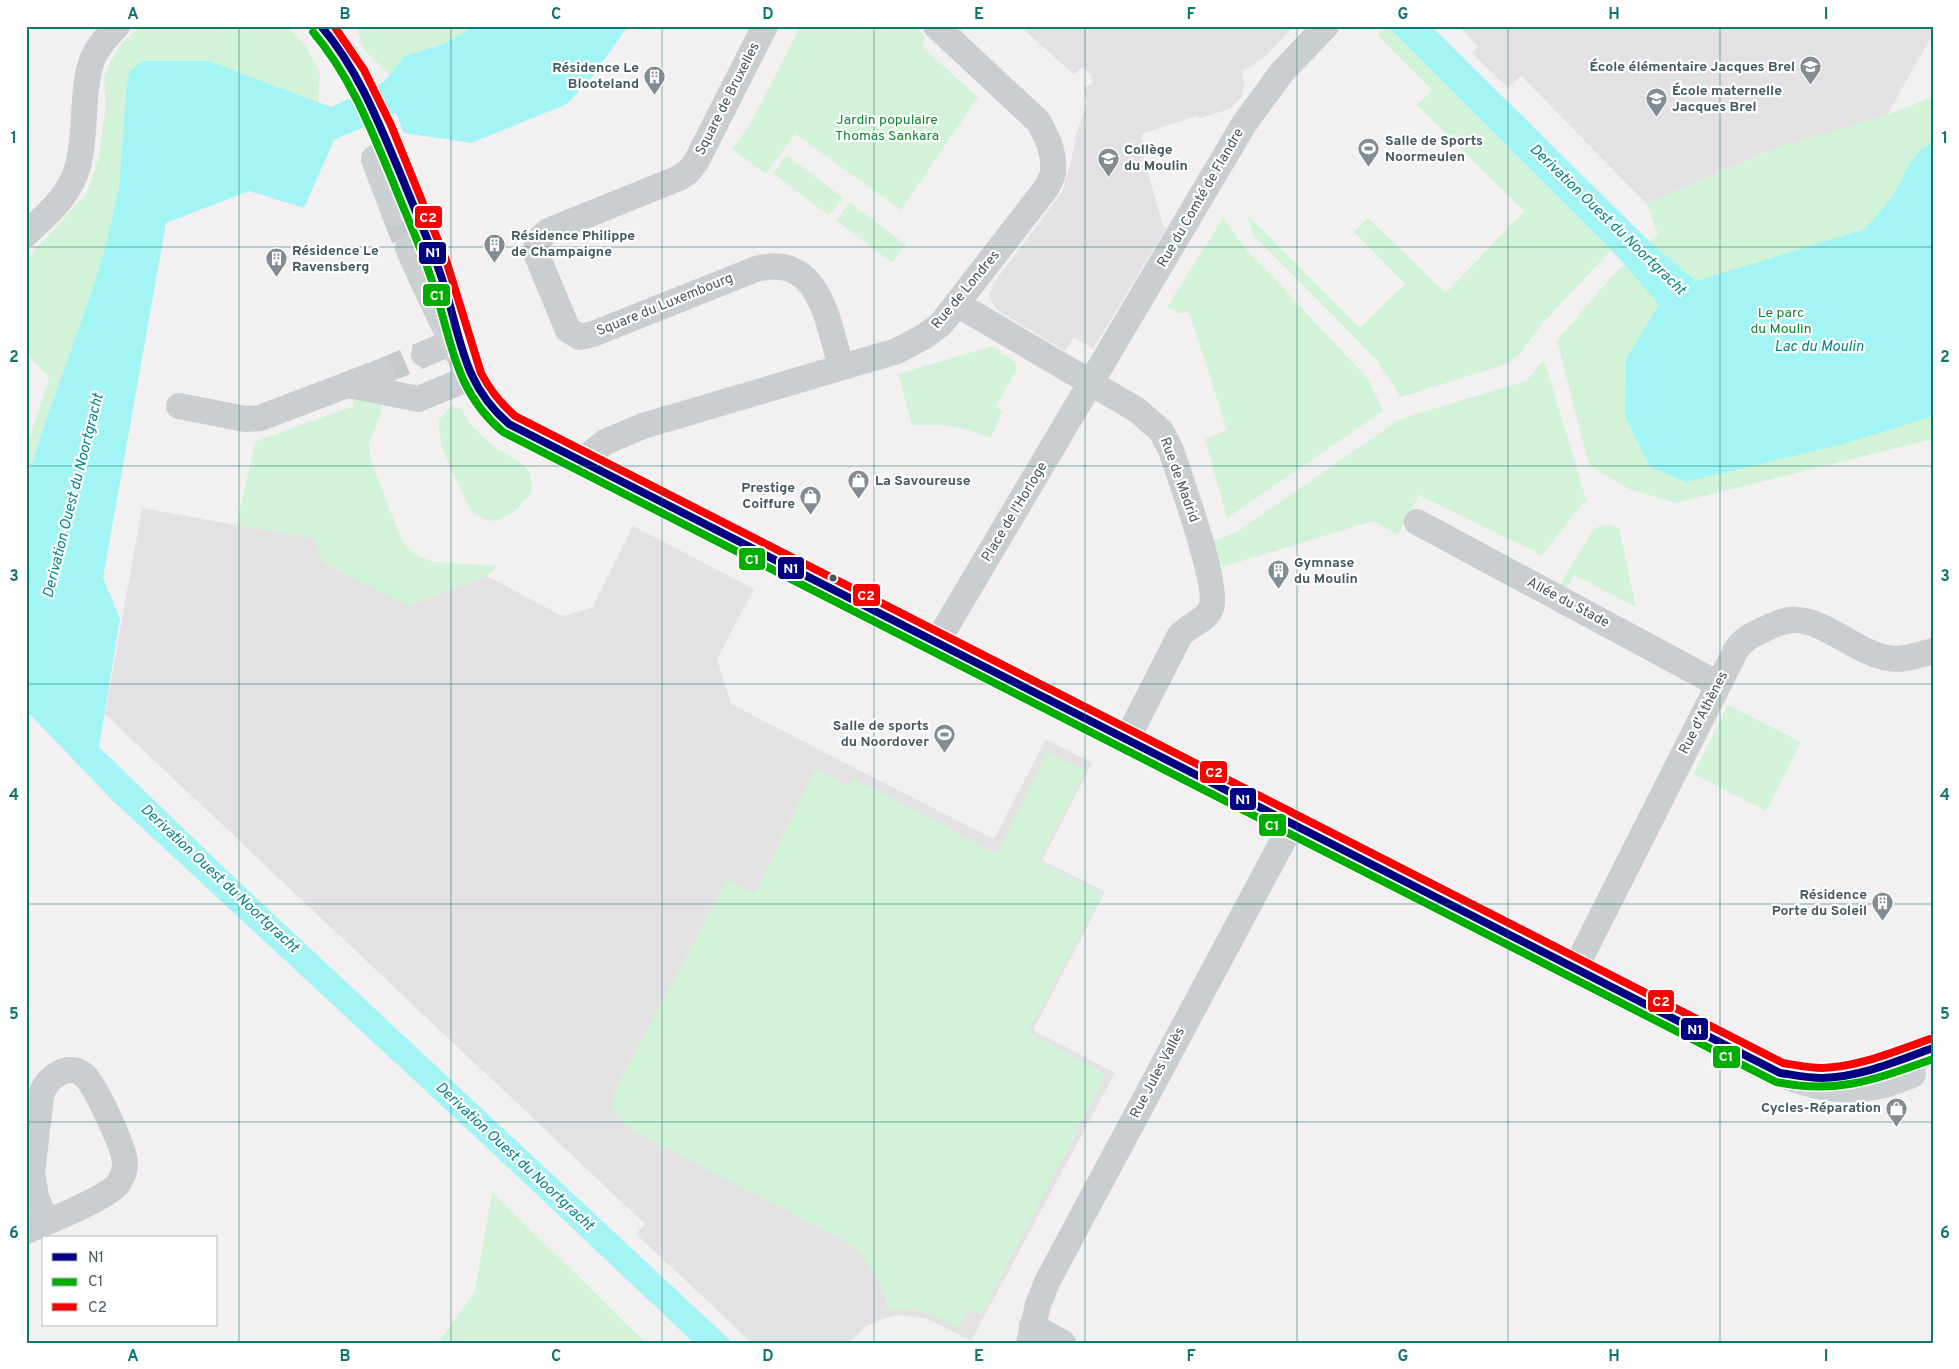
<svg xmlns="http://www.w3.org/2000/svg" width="1959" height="1369" font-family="Overpass,sans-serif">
<rect width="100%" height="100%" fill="#f2f0f1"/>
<path fill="#e3e1e4" d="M1020,26H1294L1267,55L1242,72L1244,82L1243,92L1241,97L1230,109L1200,118L1197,116L1141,134L1145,146L1141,148L1163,226L1166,228L1093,349L1074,337L1065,351L997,310L989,297L993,284L1062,192L1071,162L1076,135L1087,103L1083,87L1092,84L1091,75L1082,67L1074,75Z
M1459,26H1933V34L1887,115L1766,152L1647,204L1521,76L1508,88L1472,53L1478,47Z
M142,508L314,539L409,606L487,576L562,616L592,608L633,526L754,589L717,659L731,704L847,764L994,839L1046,739L1092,763L1042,860L1105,892L1033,1030L1115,1073L971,1341L928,1319L901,1315L889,1317L868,1325L848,1343H752L636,1234L645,1224L105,714Z"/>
<path fill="#d3f3d9" d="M140,26H286L307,48L320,73L318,102L209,61L126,93L119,187L106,245L91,294L47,417L26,483V448L49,378L26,353V260L86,194L98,161L106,107L104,76L118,48Z
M356,26H474L446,43L405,56L390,75L363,49Z
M800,26H916L925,37L922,47L978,97L901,210L795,134L766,174L732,149L750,125Z
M1385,26H1387L1611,250L1542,324L1520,354L1504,365L1401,397L1375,358L1253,235L1246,213L1360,328L1405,284L1354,232L1368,218L1446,293L1524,211L1417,105L1432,90L1377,35Z
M1933,97V439L1675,503L1629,489L1589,465L1557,340L1616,272L1658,234L1647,204L1779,147L1886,115Z
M787,155L843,198L829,216L773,173Z
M850,202L906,245L892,263L836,220Z
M1223,218L1250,254L1284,289L1368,379L1383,411L1227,518L1205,439L1227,430L1189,312L1177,313L1167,307Z
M992,346L1013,360L1017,369L996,406L1002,411L991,438C960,426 946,424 912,425L898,374Z
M1544,360L1587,502L1583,503L1542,555L1419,495L1398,535L1373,521L1222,567L1214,541L1238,531L1400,419L1526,381Z
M352,394L382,399L381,412L369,443L370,458L399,534L407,548L419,557L436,562L497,566L487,576L409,606L324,564L314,539L236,525L256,441L354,406Z
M451,406L461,409L473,427L493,446L516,460L525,466L530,474L532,486L531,493L515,511L501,519L490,521L480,517L470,510L442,448L439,430V420Z
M1610,524L1619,528L1636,607L1574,575L1564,592L1558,588L1593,530L1600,526Z
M1728,705L1801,742L1766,811L1693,774Z
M1047,752L1085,771L1039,861L1102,894L1028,1032L1106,1075L981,1315L970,1309L958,1328L938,1317L910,1309L889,1311L882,1287L862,1254L841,1239L631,1130C613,1114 609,1112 616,1088L727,880L755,894L815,769L849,787L853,778L997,854Z
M492,1192L646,1343H438L475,1292Z"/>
<path fill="#a3f4f5" d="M474,26H628L592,77L567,104L471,143L404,133L396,113L334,140L304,208L249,191L166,223L103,578L120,619L99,747L239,882L733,1343H694L496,1156L111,799L26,710V483L47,417L91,294L106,245L119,187L126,93L129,72L142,61H209L331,107L384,82L405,56L446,43Z
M1387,26H1431L1650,242L1696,281L1865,229L1894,195L1909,164L1921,150L1933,141V416L1843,444L1686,482L1650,467L1625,416L1626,359L1659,305L1618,257Z"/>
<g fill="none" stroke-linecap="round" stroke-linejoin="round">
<path stroke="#c7cacd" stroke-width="26" stroke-dasharray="26 13" stroke-linecap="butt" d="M381,372L424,354"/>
<path stroke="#c7cacd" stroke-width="28" stroke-dasharray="28 14" stroke-linecap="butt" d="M413,206L428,241
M395,212L409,248
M1906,1057L1932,1048"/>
<path stroke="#caced0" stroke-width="26" d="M765,26L696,162L689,171L679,178L548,231L537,241L536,253L568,330L580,337L593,334L756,269C820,252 828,323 841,367
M26,234C45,216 65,200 75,175C88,139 80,95 92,60C97,47 107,36 117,26
M957,304L1137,410L1161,431L1171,450C1180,478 1220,587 1211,608C1206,621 1189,625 1180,635L1127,739
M424,354L460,339
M350,385L418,399L472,377
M179,406L245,419L260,418L381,372
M582,461L605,442L643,426L897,351L925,336L941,324L1047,187L1053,174V158L1049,143L1039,122L936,26
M1417,522L1718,684
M937,642L1244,124L1282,72L1326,26
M1575,969L1736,650C1744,638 1754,634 1767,628C1776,624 1786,619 1796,620C1826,621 1857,653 1888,658C1903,661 1918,655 1933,651
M26,1231C45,1223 107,1198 118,1184C122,1178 125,1170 125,1163C124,1147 96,1087 85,1076C68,1060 45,1079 41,1096L32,1173L36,1197L46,1222
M1032,1326L1063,1343
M1029,1343L1038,1305L1047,1282L1292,824"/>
<path stroke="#cbd0d2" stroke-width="28" d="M321,26C367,76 388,144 413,206
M375,159L395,212
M428,241L447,291
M409,248C426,287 444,325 464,363C477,386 486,408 509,424L1767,1068C1803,1083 1840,1095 1879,1085C1890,1083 1901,1078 1912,1074
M1932,1048H1933"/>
<defs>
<path id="bus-1" d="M321,26C360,72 380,126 403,180C416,213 431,245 442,279C461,335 461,383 509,424L1780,1073C1794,1075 1808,1078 1822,1078C1861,1077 1897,1061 1933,1048"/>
<path id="bus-2" d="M313,32C351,77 371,129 393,182C406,215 421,247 432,281C452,339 453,390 503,432L1776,1082C1838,1095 1876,1079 1933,1059"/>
<path id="bus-3" d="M334,26L364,70L391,125L446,260L481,373C490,390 500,403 515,416L1783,1063C1796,1065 1809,1068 1822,1068C1859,1067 1895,1051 1930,1039"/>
</defs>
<use href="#bus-1" stroke="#fff" stroke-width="11"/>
<use href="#bus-2" stroke="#fff" stroke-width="11"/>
<use href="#bus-3" stroke="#fff" stroke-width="11"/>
<use href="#bus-1" stroke="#010080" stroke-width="8"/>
<use href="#bus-2" stroke="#00ae00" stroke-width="8"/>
<use href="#bus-3" stroke="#fe0000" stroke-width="8"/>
</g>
<path fill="none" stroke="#0f766e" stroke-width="1" stroke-opacity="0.55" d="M239,26V1343M451,26V1343M662,26V1343M874,26V1343M1085,26V1343M1297,26V1343M1508,26V1343M1720,26V1343M26,247H1933M26,466H1933M26,684H1933M26,904H1933M26,1122H1933"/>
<defs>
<symbol id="school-pin" viewBox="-11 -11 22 30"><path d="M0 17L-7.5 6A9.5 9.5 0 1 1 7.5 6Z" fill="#828d93" stroke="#fff"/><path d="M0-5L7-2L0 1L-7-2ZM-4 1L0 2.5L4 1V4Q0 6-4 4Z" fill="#fff"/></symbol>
<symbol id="building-pin" viewBox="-11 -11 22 30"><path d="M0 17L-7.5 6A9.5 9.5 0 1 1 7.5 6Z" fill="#828d93" stroke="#fff"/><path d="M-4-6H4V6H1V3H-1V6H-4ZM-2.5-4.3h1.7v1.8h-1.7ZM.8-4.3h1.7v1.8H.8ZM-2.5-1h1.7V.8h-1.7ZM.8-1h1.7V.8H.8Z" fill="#fff"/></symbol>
<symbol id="stadium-pin" viewBox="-11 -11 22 30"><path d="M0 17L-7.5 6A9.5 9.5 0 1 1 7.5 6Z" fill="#828d93" stroke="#fff"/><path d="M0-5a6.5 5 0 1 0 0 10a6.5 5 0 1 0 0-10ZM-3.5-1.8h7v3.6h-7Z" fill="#fff"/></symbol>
<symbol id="shop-pin" viewBox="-11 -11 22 30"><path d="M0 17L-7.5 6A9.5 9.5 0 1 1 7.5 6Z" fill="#828d93" stroke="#fff"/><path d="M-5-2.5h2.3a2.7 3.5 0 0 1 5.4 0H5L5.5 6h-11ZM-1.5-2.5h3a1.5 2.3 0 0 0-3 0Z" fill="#fff"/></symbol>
</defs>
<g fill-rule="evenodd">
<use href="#school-pin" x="1798" y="54" width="25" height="34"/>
<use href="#building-pin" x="642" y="64" width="25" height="34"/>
<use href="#school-pin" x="1644" y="86" width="25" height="34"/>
<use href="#stadium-pin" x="1356" y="136" width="25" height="34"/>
<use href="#school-pin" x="1096" y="146" width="25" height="34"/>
<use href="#building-pin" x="482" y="232" width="25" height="34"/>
<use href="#building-pin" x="264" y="246" width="25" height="34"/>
<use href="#shop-pin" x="846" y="468" width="25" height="34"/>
<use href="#shop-pin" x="798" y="484" width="25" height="34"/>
<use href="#building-pin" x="1266" y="558" width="25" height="34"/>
<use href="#stadium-pin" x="932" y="722" width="25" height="34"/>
<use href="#building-pin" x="1870" y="890" width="25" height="34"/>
<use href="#shop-pin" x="1884" y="1096" width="25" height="34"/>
</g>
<circle fill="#455860" stroke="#fff" stroke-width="2" cx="833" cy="578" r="4.5"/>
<g text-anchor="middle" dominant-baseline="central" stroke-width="4.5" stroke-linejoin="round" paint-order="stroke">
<g font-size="14" font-weight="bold" fill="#455860" stroke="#fff" text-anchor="start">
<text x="1795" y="67" text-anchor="end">École élémentaire Jacques Brel</text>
<text x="639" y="68" text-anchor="end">Résidence Le<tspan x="639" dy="16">Blooteland</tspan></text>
<text x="1672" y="91">École maternelle<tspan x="1672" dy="16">Jacques Brel</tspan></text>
<text x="1385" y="141">Salle de Sports<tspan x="1385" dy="16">Noormeulen</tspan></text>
<text x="1124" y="150">Collège<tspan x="1124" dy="16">du Moulin</tspan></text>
<text x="511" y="236">Résidence Philippe<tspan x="511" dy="16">de Champaigne</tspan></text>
<text x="292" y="251">Résidence Le<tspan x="292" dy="16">Ravensberg</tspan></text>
<text x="875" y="481">La Savoureuse</text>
<text x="795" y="488" text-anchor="end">Prestige<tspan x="795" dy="16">Coiffure</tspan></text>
<text x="1294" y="563">Gymnase<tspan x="1294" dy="16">du Moulin</tspan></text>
<text x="929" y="726" text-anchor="end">Salle de sports<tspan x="929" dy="16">du Noordover</tspan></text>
<text x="1867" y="895" text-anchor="end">Résidence<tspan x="1867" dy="16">Porte du Soleil</tspan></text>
<text x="1881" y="1108" text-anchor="end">Cycles-Réparation</text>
</g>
<g font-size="14" fill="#455860" stroke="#fff">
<text transform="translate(728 99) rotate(-63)">Square de Bruxelles</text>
<text transform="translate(1201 198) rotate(-60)">Rue du Comté de Flandre</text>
<text transform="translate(966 290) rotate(-50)">Rue de Londres</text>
<text transform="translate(665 305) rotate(-22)">Square du Luxembourg</text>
<text transform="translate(1179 480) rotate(70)">Rue de Madrid</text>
<text transform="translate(1015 512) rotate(-59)">Place de l'Horloge</text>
<text transform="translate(1568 603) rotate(28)">Allée du Stade</text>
<text transform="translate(1704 713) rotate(-63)">Rue d'Athènes</text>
<text transform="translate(1158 1073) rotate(-62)">Rue Jules Vallès</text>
</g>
<g font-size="14" fill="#0c8531" stroke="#fff">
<text x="887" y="120">Jardin populaire<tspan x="887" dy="16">Thomas Sankara</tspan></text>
<text x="1781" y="313">Le parc<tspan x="1781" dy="16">du Moulin</tspan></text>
</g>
<g font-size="15" font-style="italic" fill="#058486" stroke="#fff">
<text transform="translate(1607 220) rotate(44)">Derivation Ouest du Noortgracht</text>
<text x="1819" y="347">Lac du Moulin</text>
<text transform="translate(74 496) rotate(-76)">Derivation Ouest du Noortgracht</text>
<text transform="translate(219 879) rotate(43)">Derivation Ouest du Noortgracht</text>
<text transform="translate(514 1157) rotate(43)">Derivation Ouest du Noortgracht</text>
</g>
</g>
<g stroke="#fff" stroke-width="2">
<rect x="414" y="205" width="29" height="24" rx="5" fill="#fe0000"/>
<rect x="418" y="241" width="29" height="24" rx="5" fill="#010080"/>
<rect x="422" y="283" width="29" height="24" rx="5" fill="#00ae00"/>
<rect x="738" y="547" width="28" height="24" rx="5" fill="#00ae00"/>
<rect x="777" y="556" width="28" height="24" rx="5" fill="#010080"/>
<rect x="852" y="583" width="29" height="24" rx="5" fill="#fe0000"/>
<rect x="1199" y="760" width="29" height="24" rx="5" fill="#fe0000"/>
<rect x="1229" y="787" width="28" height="24" rx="5" fill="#010080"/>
<rect x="1258" y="813" width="29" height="24" rx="5" fill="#00ae00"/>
<rect x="1647" y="989" width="28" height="24" rx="5" fill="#fe0000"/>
<rect x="1680" y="1017" width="29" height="24" rx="5" fill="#010080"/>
<rect x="1712" y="1045" width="29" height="24" rx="5" fill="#00ae00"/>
</g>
<g font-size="14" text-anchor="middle" font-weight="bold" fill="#fff">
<text x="428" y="222">C2</text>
<text x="433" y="257">N1</text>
<text x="437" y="300">C1</text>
<text x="752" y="564">C1</text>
<text x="791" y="573">N1</text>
<text x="866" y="600">C2</text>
<text x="1214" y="777">C2</text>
<text x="1243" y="804">N1</text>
<text x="1272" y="830">C1</text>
<text x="1661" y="1006">C2</text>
<text x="1695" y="1034">N1</text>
<text x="1726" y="1061">C1</text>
</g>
<rect width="1959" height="1369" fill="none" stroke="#ffffff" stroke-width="55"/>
<rect x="42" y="1236" width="175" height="90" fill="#ffffff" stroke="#b5bcbf"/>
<rect x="52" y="1253" width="25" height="8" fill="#010080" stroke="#b5bcbf"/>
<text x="88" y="1262" font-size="15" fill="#455860">N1</text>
<rect x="52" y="1278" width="25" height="8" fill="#00ae00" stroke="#b5bcbf"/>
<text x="88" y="1286" font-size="15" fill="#455860">C1</text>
<rect x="52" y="1303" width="25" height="8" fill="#fe0000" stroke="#b5bcbf"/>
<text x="88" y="1312" font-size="15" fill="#455860">C2</text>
<rect x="28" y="28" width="1904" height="1314" fill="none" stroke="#0f766e" stroke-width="2"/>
<g font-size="16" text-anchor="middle" font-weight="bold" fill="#0f766e">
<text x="133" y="19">A</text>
<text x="345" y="19">B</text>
<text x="556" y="19">C</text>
<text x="768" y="19">D</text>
<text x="979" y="19">E</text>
<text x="1191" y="19">F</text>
<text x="1403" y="19">G</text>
<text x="1614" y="19">H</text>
<text x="1826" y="19">I</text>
<text x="14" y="143">1</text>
<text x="1945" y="143">1</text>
<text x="14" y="362">2</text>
<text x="1945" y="362">2</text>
<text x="14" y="581">3</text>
<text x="1945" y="581">3</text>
<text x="14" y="800">4</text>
<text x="1945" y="800">4</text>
<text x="14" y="1019">5</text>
<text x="1945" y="1019">5</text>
<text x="14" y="1238">6</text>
<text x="1945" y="1238">6</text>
<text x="133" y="1361">A</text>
<text x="345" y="1361">B</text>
<text x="556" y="1361">C</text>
<text x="768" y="1361">D</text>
<text x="979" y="1361">E</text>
<text x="1191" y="1361">F</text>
<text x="1403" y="1361">G</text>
<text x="1614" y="1361">H</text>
<text x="1826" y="1361">I</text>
</g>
</svg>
